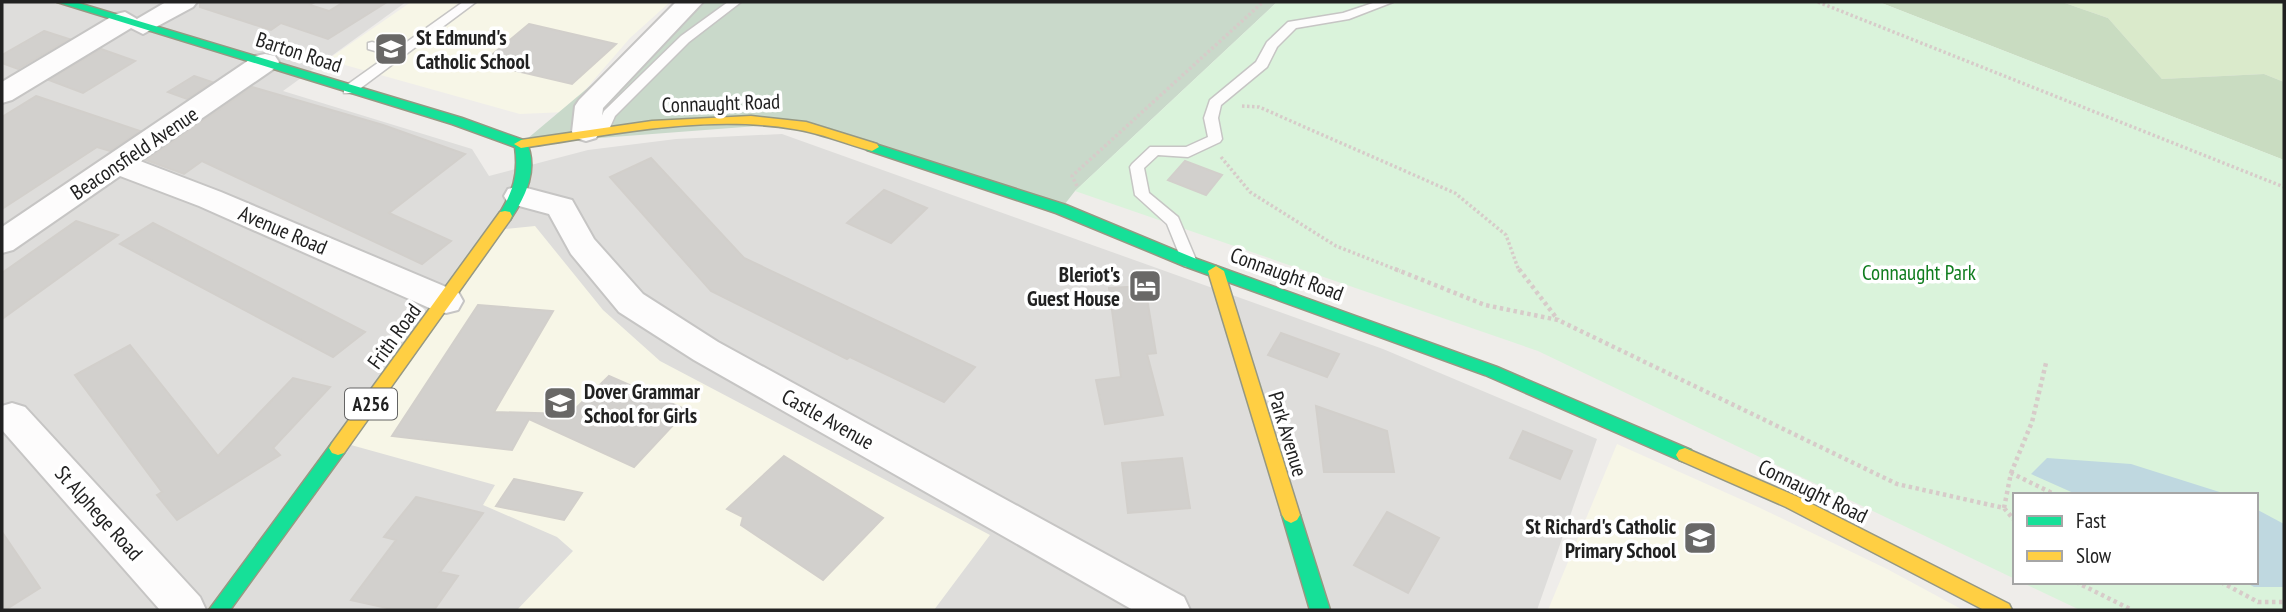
<svg xmlns="http://www.w3.org/2000/svg" width="2286" height="612" font-family="'PT Sans Narrow',sans-serif">
<rect width="100%" height="100%" fill="#efedea"/>
<path fill="#dedddb" d="M2,2H406L283,91L472,149L489,176L588,150L676,139L782,134L1383,349L1597,439L1537,610H2Z"/>
<path fill="#f7f6e7" d="M411,2H670L630,38L566,112L520,114L327,60Z
M535,226L603,310L660,361L990,535L934,610H517L573,551L557,537L483,505L495,485L351,445L505,229Z
M1617,444L1758,507L1887,569L1963,610H1548Z"/>
<path fill="#daeacb" d="M2062,2H2284V82L2264,74L2162,79L2108,18Z"/>
<path fill="#c9dcc1" d="M1879,2H2062L2108,18L2162,79L2264,74L2284,82V160Z"/>
<path fill="#c9d9ca" d="M690,2H1277L1075,191L1061,209L795,123L521,144Z"/>
<path fill="#daf3db" d="M1277,2H1879L2284,160V610H2080L2021,582H2256V495H2015V579L1538,351L1075,191Z"/>
<path fill="#bfd8e0" d="M2047,458L2131,464L2229,495H2078L2031,474Z
M2256,509L2284,524V587H2254L2245,582H2256Z"/>
<path fill="#d2d0cd" stroke="#d2cfcb" stroke-width="2" d="M200,2H315L310,5L329,11L344,2H387L328,39L281,23L271,30L200,7Z
M529,24L616,44L572,84L482,63Z
M44,31L69,39L18,69L2,63V55Z
M101,49L135,61L83,93L49,80Z
M194,76L212,82L187,99L168,92Z
M252,87L383,125L465,154L389,213L451,241L422,264L202,161L184,174L146,160Z
M36,96L140,131L110,151L97,147L2,209V117Z
M651,158L744,258L975,367L944,402L850,357L847,359L711,291L610,177Z
M1185,161L1222,175L1206,195L1168,180Z
M884,190L927,208L891,243L847,223Z
M76,221L118,235L2,319V273Z
M153,223L365,332L333,357L120,244Z
M1145,286L1156,353L1147,354L1163,415L1105,424L1096,380L1121,377L1109,288Z
M478,305L553,311L494,412L570,414L609,376L687,410L634,467L529,419L512,450L392,436Z
M1281,333L1339,354L1327,377L1268,355Z
M130,345L218,456L293,378L330,387L273,448L280,455L177,520L157,495L162,492L75,375Z
M1316,406L1387,431L1394,472H1324Z
M1523,431L1572,451L1560,479L1510,458Z
M784,456L883,518L823,580L741,525L743,517L727,509Z
M1182,458L1190,508L1128,513L1122,463Z
M514,479L582,493L564,520L496,506Z
M416,497L483,513L440,572L458,576L434,610H396L351,600L396,540L384,537Z
M1387,512L1439,538L1408,593L1354,565Z
M2,532L40,588L5,610H2Z"/>
<g fill="none" stroke-linecap="round" stroke-linejoin="round">
<defs>
<path id="lane" d="M463,2H476L354,93H344V87L389,55L368,49V43L372,42L397,49Z
M728,2H741L689,42L615,116L607,134H597L595,131L604,111L681,36Z
M1376,2H1393L1349,19L1296,28L1277,47L1267,67L1221,105L1218,118L1222,139L1220,142L1188,157L1158,155L1144,168L1149,193L1178,217L1197,262L1189,267L1184,266L1167,224L1135,195L1130,167L1132,164L1150,147H1186L1208,137L1204,118L1210,100L1256,62L1267,42L1288,22L1343,13Z"/>
<path id="street" d="M166,2H197L193,7L143,34L131,28L12,100L2,103V82L116,14L125,12L137,19Z
M676,2H703L603,108L600,132L596,138L586,141L576,138L572,132L575,106L579,100Z
M265,54L275,56L279,62L275,68L140,161L221,192L458,292L463,301L458,310L446,313L434,310L199,206L120,176L13,250L2,253V227L255,56Z
M519,186L572,200L594,239L643,294L718,342L1184,597L1190,610H1133L694,360L619,312L571,254L549,214L508,203L504,196L508,189Z
M12,403L25,407L200,597L206,610H160L2,430V406Z"/>
<path id="fast" d="M57,2H75L462,118L526,141C539,169 526,196 510,220H500L498,216C513,192 519,175 515,147L452,124Z
M872,143L1066,205L1194,258L1497,367L1691,450L1694,455L1691,460L1685,462L1679,460L1485,375L1184,266L1056,213L867,150L865,147L867,144Z
M338,441L344,443L347,448L344,453L230,610H209L332,443Z
M1291,507L1297,510L1300,515L1330,610H1310L1282,515L1285,510Z"/>
<path id="slow" d="M751,116L806,122L877,144L879,147L872,151C846,144 821,133 794,129C704,114 610,135 521,148L514,144L521,140L652,121Z
M505,211L510,212L512,216L510,220L344,453L338,455L332,453L329,448L332,443L500,212Z
M1216,266L1224,271L1300,515L1297,520L1291,523L1285,520L1282,515L1208,271Z
M1685,448L1798,497L2009,604L2012,610H1984L1786,507L1679,460L1676,455L1679,450Z"/>
</defs>
<use href="#lane" stroke="#c6c5c4" stroke-width="3"/>
<use href="#street" stroke="#c6c5c4" stroke-width="4"/>
<use href="#fast" stroke="#969882" stroke-width="3"/>
<use href="#slow" stroke="#969882" stroke-width="3"/>
<path stroke="#d7cbc9" stroke-width="3.5" stroke-dasharray="2.5 2.5" stroke-linecap="butt" d="M1818,2L2284,187
M1242,106L1259,107L1455,193L1506,235L1519,271
M1221,157L1250,192L1336,246L1400,271
M1077,186L1072,176L1263,2"/>
<path stroke="#d7cbc9" stroke-width="4.5" stroke-dasharray="3.5 3.5" stroke-linecap="butt" d="M1395,269L1485,305L1558,320L1897,484L2004,508L2015,521
M1519,269L1558,320
M2011,473L2032,422L2046,363
M2004,508L2011,473L2056,495
M2076,582L2132,610
M2221,582L2258,602H2284"/>
<use href="#lane" fill="#fdfcfc" fill-rule="evenodd"/>
<use href="#street" fill="#fdfcfc" fill-rule="evenodd"/>
<use href="#fast" fill="#16e098" fill-rule="evenodd"/>
<use href="#slow" fill="#ffcf43" fill-rule="evenodd"/>
</g>
<defs>
<symbol id="school-square" viewBox="-11 -11 22 22"><rect x="-9" y="-9" width="18" height="18" rx="4" fill="#696867" stroke="#fff"/><path d="M0-5L7-2L0 1L-7-2ZM-4 1L0 2.5L4 1V4Q0 6-4 4Z" fill="#fff"/></symbol>
<symbol id="hotel-square" viewBox="-11 -11 22 22"><rect x="-9" y="-9" width="18" height="18" rx="4" fill="#696867" stroke="#fff"/><path d="M-6-4.5h1.5V1H6V5H4.5V3h-9V5H-6ZM-4 0a1.8 1.8 0 1 1 3.6 0ZM.5 0V-2.5h3Q6-2.5 6 0Z" fill="#fff"/></symbol>
</defs>
<g fill-rule="evenodd">
<use href="#school-square" x="372" y="30" width="38" height="38"/>
<use href="#hotel-square" x="1126" y="267" width="38" height="38"/>
<use href="#school-square" x="541" y="384" width="38" height="38"/>
<use href="#school-square" x="1681" y="519" width="38" height="38"/>
</g>
<g text-anchor="middle" dominant-baseline="central" stroke-width="7" stroke-linejoin="round" paint-order="stroke">
<rect fill="#fff" stroke="#646464" stroke-width="2" x="345" y="388.5" width="52" height="31" rx="5"/>
<g font-size="19" font-weight="bold" fill="#212121">
<text x="371" y="404">A256</text>
</g>
<g font-size="21" font-weight="bold" fill="#212121" stroke="#fff" text-anchor="start">
<text x="416" y="37">St Edmund's<tspan x="416" dy="24">Catholic School</tspan></text>
<text x="1120" y="274" text-anchor="end">Bleriot's<tspan x="1120" dy="24">Guest House</tspan></text>
<text x="584" y="391">Dover Grammar<tspan x="584" dy="24">School for Girls</tspan></text>
<text x="1676" y="526" text-anchor="end">St Richard's Catholic<tspan x="1676" dy="24">Primary School</tspan></text>
</g>
<g font-size="21" fill="#212121" stroke="#fff">
<text transform="translate(299 52) rotate(18)">Barton Road</text>
<text transform="translate(721 103) rotate(-2)">Connaught Road</text>
<text transform="translate(134 153) rotate(-34)">Beaconsfield Avenue</text>
<text transform="translate(283 230) rotate(23)">Avenue Road</text>
<text transform="translate(1287 274) rotate(20)">Connaught Road</text>
<text transform="translate(394 336) rotate(-54)">Frith Road</text>
<text transform="translate(828 419) rotate(29)">Castle Avenue</text>
<text transform="translate(1288 434) rotate(73)">Park Avenue</text>
<text transform="translate(1813 491) rotate(26)">Connaught Road</text>
<text transform="translate(99 513) rotate(48)">St Alphege Road</text>
</g>
<g font-size="21" fill="#107d1f" stroke="#fff">
<text x="1919" y="272">Connaught Park</text>
</g>
</g>
<rect width="2286" height="612" fill="none" stroke="#212121" stroke-width="7"/>
<rect x="2013" y="493" width="245" height="91" fill="#ffffff" stroke="#a6a6a6" stroke-width="2"/>
<rect x="2027" y="516" width="35" height="10" fill="#16e098" stroke="#a6a6a6" stroke-width="2"/>
<text x="2076" y="528" font-size="21" fill="#212121">Fast</text>
<rect x="2027" y="551" width="35" height="10" fill="#ffcf43" stroke="#a6a6a6" stroke-width="2"/>
<text x="2076" y="563" font-size="21" fill="#212121">Slow</text>
</svg>
